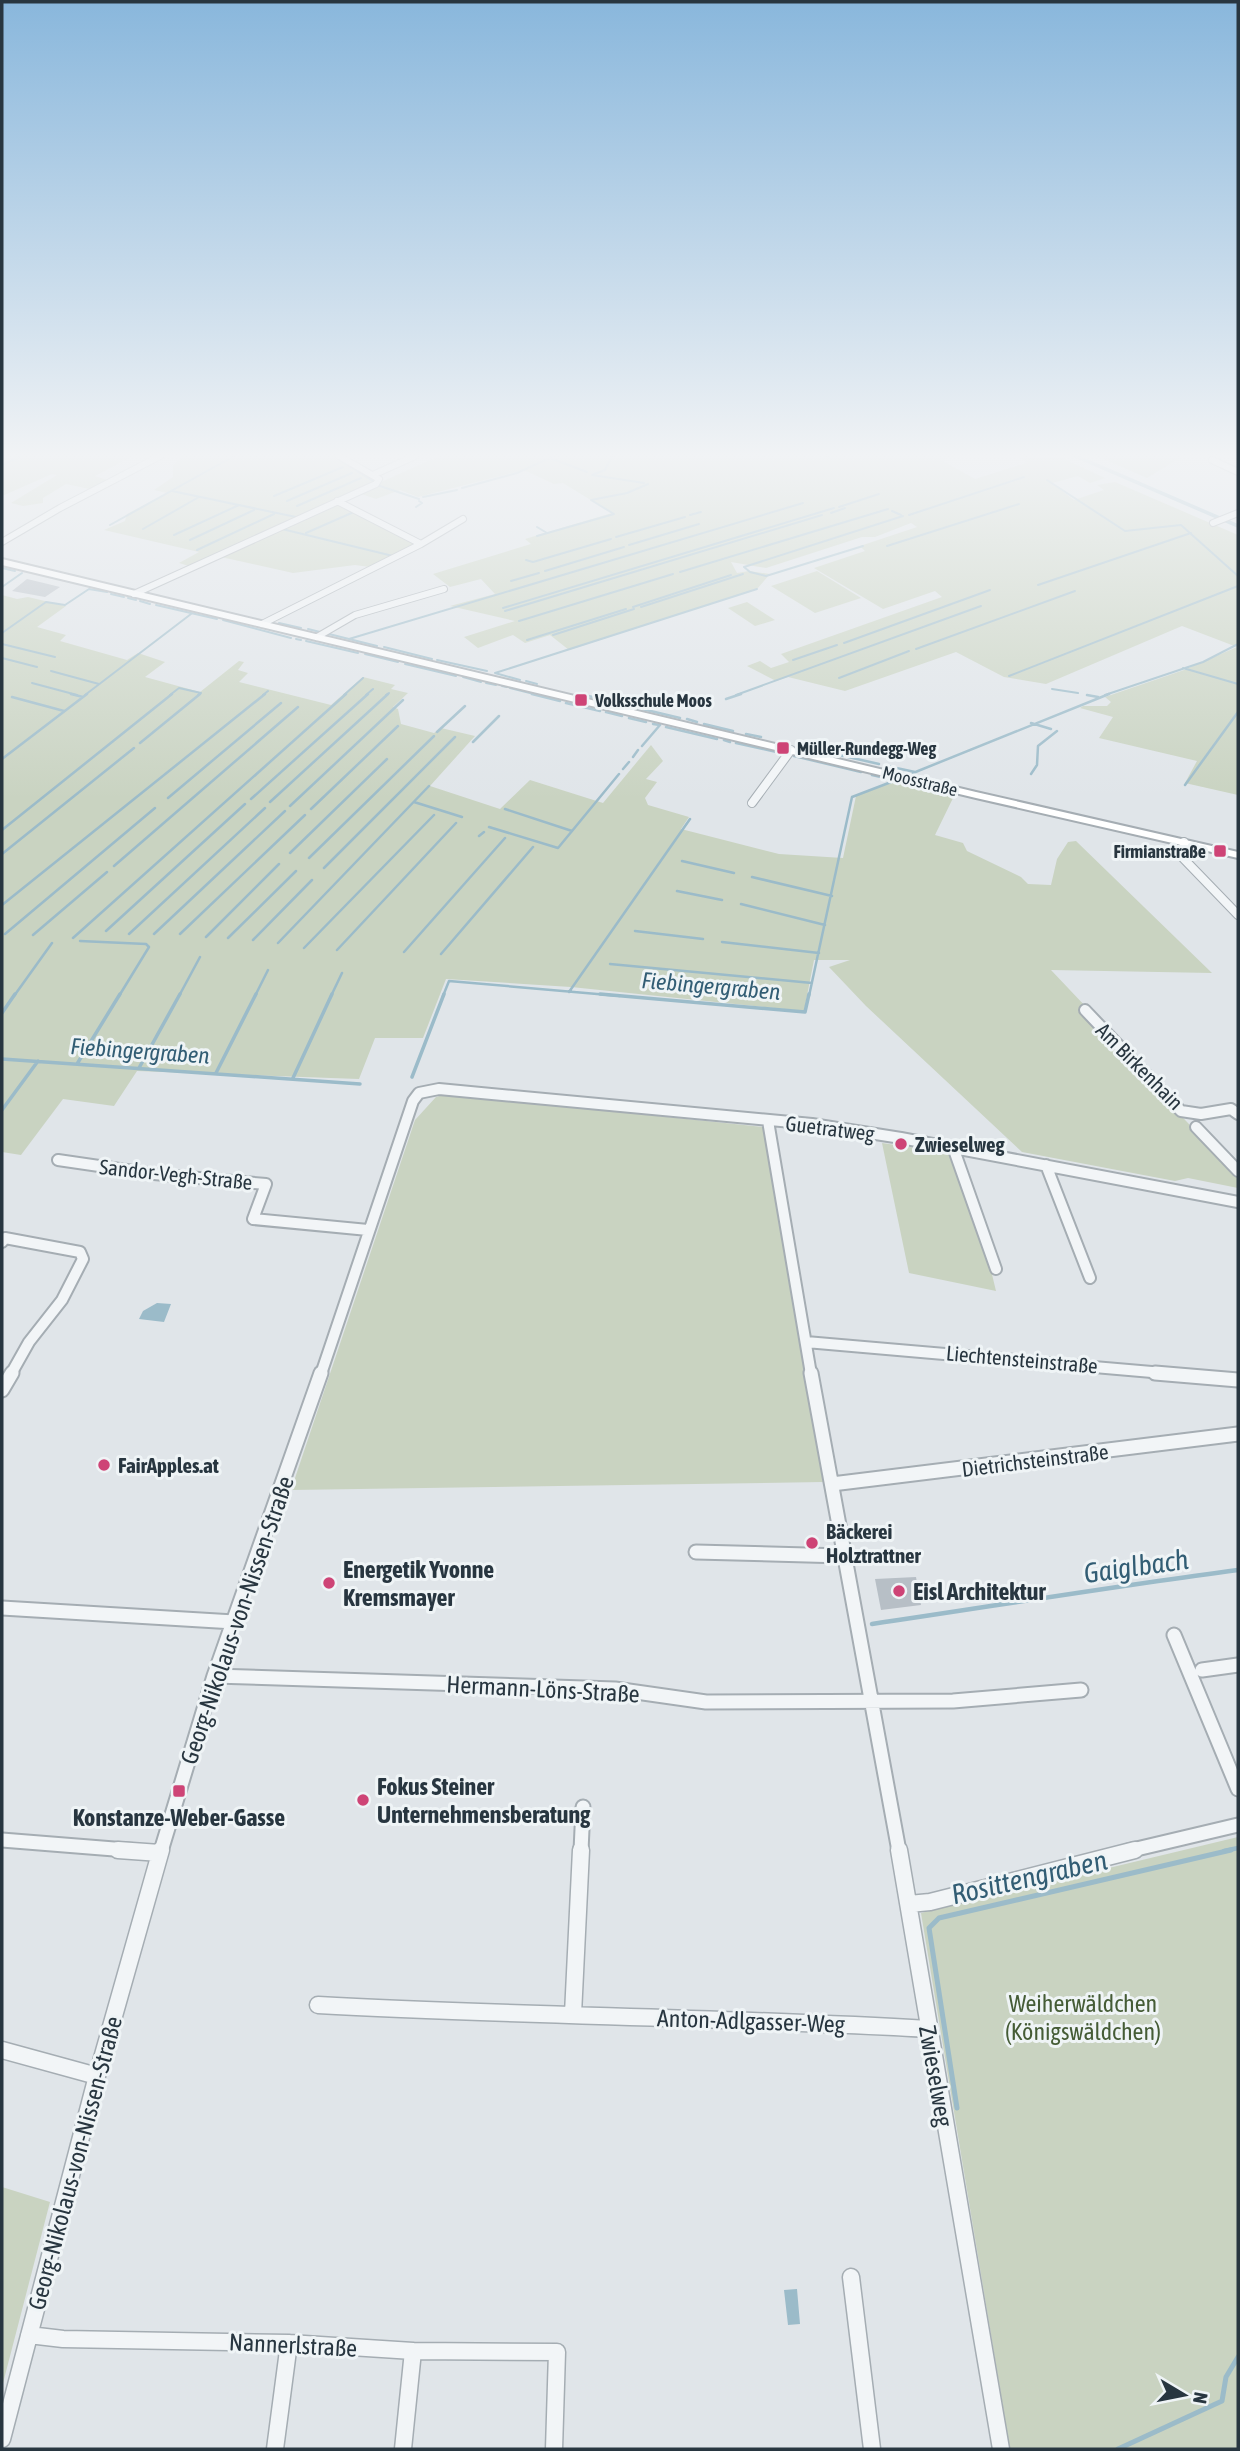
<svg xmlns="http://www.w3.org/2000/svg" width="1240" height="2451" font-family="'Asap Condensed',sans-serif">
<rect width="100%" height="100%" fill="#e0e5e9"/>
<path fill="#c9d3c1" d="M2,456H133L95,476L110,481L94,490L66,484L43,498V503L23,506L11,503L57,475L52,474L2,496Z
M182,456H343L342,461L379,483L439,456H956L941,460L975,479L1026,463L1020,457L1024,456L1062,458L1105,478L1090,483L1078,476L1052,483L1074,500L1104,490L1097,485L1115,482L1238,535V795L1185,783L1197,761L1099,738L1113,717L1080,708L1083,706H1107L1111,702L1105,697L1184,670L1237,647L1182,626L1046,684L1004,677L956,652L845,691L788,677L776,681L747,666L760,661L771,668L789,662L781,654L942,597L935,591L883,609L814,568L865,551L860,546L917,527L911,523L875,537H862L766,568L731,562L737,573L749,571L770,574L757,589L569,650L550,635L525,643L513,635L478,648L464,637L515,621L450,606L495,594L481,579L450,587L433,574L531,544L525,539L612,513L563,483L554,484L524,470L418,497L400,490L376,499L353,491L335,500L416,544L370,567L355,565L293,573L212,555L189,566L179,563L199,552L104,530L125,521L127,514L167,493L154,490L173,477V465Z
M1097,456H1183L1147,478Z
M817,571L861,598L815,613L771,586Z
M2,595L17,599L28,597L66,606L37,627L66,635L60,641L127,660L138,653L165,662L145,677L200,692L239,661L244,662L238,670L248,673L239,682L331,705L363,677L395,685L391,689L408,693L393,707L398,709L401,724L434,733L441,728L475,736L430,786L500,809L530,780L603,803L651,745L663,761L646,779L657,782L645,798L648,805L689,817L681,829L779,854L843,858L856,796L893,781L954,796L935,835L963,843L967,851L1021,877L1028,884L1051,885L1057,859L1068,842L1076,841L1212,973L1051,970L1087,1008L1080,1010L1230,1167L1238,1177V1188L1188,1178L1175,1181L1022,1152L866,1006L829,967L850,960H814L804,1011L571,987L446,979L423,1038H375L359,1079L137,1071L114,1106L63,1099L21,1155L2,1152Z
M747,602L775,620L755,626L728,608Z
M447,1094L763,1127L823,1482L291,1490L415,1120L436,1097Z
M882,1143L950,1153L989,1262L996,1291L909,1273Z
M1238,1837V2449H1010L921,1913Z
M2,2187L50,2202L2,2387Z"/>
<path fill="#9bbbc9" d="M1071,456H1080L1238,524V528Z
M157,1303L171,1304L164,1322L139,1319L143,1311Z
M797,2289L800,2324L788,2325L784,2290Z"/>
<g fill="none" stroke-linecap="round" stroke-linejoin="round">
<path stroke="#9bbbc9" stroke-width="2" d="M612,456L605,470L592,475L644,483
M826,456L829,457
M550,458L587,472
M341,461L373,481L372,483
M2,465L21,456
M1047,480L1125,531L1181,525L1238,576
M377,485L419,499
M462,488L517,473L554,456
M172,491L296,517
M274,496L343,467
M423,497L457,490
M287,501L352,473
M297,506L361,478
M416,507L422,503L419,501
M839,507L879,494
M892,511L901,515
M831,513L845,508
M690,515L701,512
M909,515L1024,477
M110,525L234,456
M285,527L282,529L393,556
M537,527L547,533
M143,529L199,497
M306,533L356,511
M174,535L239,505
M537,536L614,514L591,500L627,493L648,484
M616,537L685,517
M190,540L254,510
M629,545L699,524
M863,546L766,576L750,572L744,567L903,516
M887,546L1019,504
M197,550L274,514
M526,560L533,562L611,539
M2,568L15,571
M545,571L624,547
M680,572L888,509
M511,581L539,573
M1038,585L1191,533
M2,587L22,573
M111,594L124,597
M128,598L136,600
M140,601L150,604
M156,605L217,619
M633,607L731,575
M641,607L743,574
M503,608L834,508
M505,611L822,515
M223,620L291,638
M519,621L673,574
M279,623L301,628
M308,629L320,632
M2,633L46,602L65,605L89,589L107,592
M325,633L377,646
M553,635L634,609
M296,639L301,640
M349,639L803,503
M527,640L626,609
M306,641L358,653
M844,643L990,590
M2,644L55,657
M384,647L432,659
M916,649L1075,591
M365,654L398,662
M2,658L37,667
M437,660L487,671
M793,660L837,645
M405,664L456,676
M1183,668L1238,684
M51,671L99,684
M495,673L757,589
M495,673L520,680
M1009,676L1238,586
M463,677L481,682
M839,678L909,651
M526,681L537,684
M32,683L77,695
M486,683L496,685
M502,686L507,687
M510,688L538,695
M1052,689L1078,693
M581,694L586,695
M85,695L191,614
M170,695L179,688L201,693L198,695
M263,695L268,691
M344,695L363,678
M366,695L373,689
M386,695L389,693
M736,695L981,606
M1105,695L1203,662L1238,644"/>
<path stroke="#9bbbc9" stroke-width="2.5" d="M71,694L83,697
M532,694L560,701
M581,694L600,699
M1087,695L1098,697
M12,697L64,711
M726,699L741,694
M606,700L629,705
M566,703L600,711
M638,708L680,718
M606,712L622,716
M629,718L646,722
M687,719L697,722
M1031,723L1051,729
M704,724L733,731
M666,727L717,739
M437,732L465,706
M746,734L761,737
M724,740L730,742
M473,742L499,716
M140,743L200,694
M736,743L781,753
M642,746L660,725L653,724
M815,749L843,756
M794,756L861,772
M633,757L638,750
M848,757L879,764
M2,759L87,694
M887,766L915,772
M623,769L629,762
M913,773L1109,694
M1031,774L1037,765L1038,746L1057,731
M872,775L894,780
M1185,785L1238,712
M168,798L281,703
M251,799L368,694
M270,802L388,694
M414,802L462,817
M290,806L403,700
M311,809L398,726
M505,809L572,831
M489,827L558,848L619,774
M2,830L172,694
M479,836L484,832
M290,853L387,759
M2,854L134,748
M309,858L434,736
M682,861L734,873
M114,866L298,707
M324,868L455,737
M752,877L832,896
M677,891L722,900
M741,904L825,925
M2,905L265,694
M106,931L245,804
M635,931L703,939
M5,934L155,808
M129,934L265,808
M154,934L285,811
M180,934L305,815
M33,935L107,872
M206,937L279,864
M73,938L346,694
M228,938L296,871
M253,940L312,880
M80,941L146,944L149,947L119,996
M722,942L819,953
M278,943L429,786
M304,948L434,815
M337,950L456,823
M404,952L505,838
M441,954L533,847
M610,964L812,983
M569,992L690,819
M14,996L52,943
M179,996L200,957
M255,996L268,970
M331,996L342,973
M443,996L449,981L620,996
M809,996L852,797L899,779"/>
<path stroke="#9bbbc9" stroke-width="3.5" d="M600,994L805,1012L809,994
M2,1013L15,994
M2,1059L360,1084
M77,1064L120,994
M139,1068L180,994
M216,1073L256,994
M412,1077L444,994
M293,1078L332,994
M2,1110L38,1061"/>
<path stroke="#9bbbc9" stroke-width="4.5" d="M872,1624C994,1606 1116,1586 1238,1570
M1224,1851L1238,1848"/>
<path stroke="#9bbbc9" stroke-width="5" d="M957,2108L929,1928L939,1918L1231,1850
M1118,2449L1222,2401L1226,2377L1238,2357"/>
</g>
<path fill="#b7bfc6" d="M27,579L48,584L60,587L45,597L12,591Z
M916,1577L921,1605L881,1610L875,1579Z"/>
<g fill="none" stroke-linecap="round" stroke-linejoin="round">
<defs>
<path id="street-far4" d="M1212,460L1238,472
M375,474L415,456
M337,501L421,544
M1213,523L1238,513
M2,542L60,508L160,456
M134,594L376,484L379,479L339,456
M262,624L421,544L463,519
M317,637L355,615L444,589"/>
<path id="street-far3" d="M752,803L791,750
M1184,842L1182,857L1238,915"/>
<path id="street-far2" d="M1085,1010L1181,1111L1201,1114L1231,1109L1238,1114
M768,1121L811,1374
M1196,1127L1238,1171
M953,1147L996,1269
M58,1160L154,1174L266,1184L253,1219L368,1230
M1046,1165L1090,1278
M2,1242L5,1238L80,1252L83,1259L62,1300L29,1342L11,1374
M806,1342L1175,1374
M321,1374L413,1101L419,1093L439,1089L812,1124L901,1138L1238,1202"/>
<path id="street-far1" d="M811,1373L899,1851
M1155,1373L1238,1380
M2,1390L12,1373
M832,1484L1238,1434
M696,1552L843,1556
M2,1608L234,1622
M1174,1635L1238,1789
M1202,1670L1238,1665
M214,1676L615,1689L706,1702L953,1701L1081,1690
M2,1840L139,1851
M161,1851L214,1676L321,1373
M581,1851L583,1807
M1128,1851L1238,1825"/>
<path id="street" d="M118,1850L160,1853
M899,1850L1001,2449
M909,1904L930,1902L1135,1850
M318,2005C521,2016 725,2017 928,2029
M573,2014L581,1850
M2,2050L97,2076
M851,2277L872,2449
M29,2335L63,2339L289,2343L413,2351L557,2352L554,2449
M2,2439L97,2076L161,1850
M275,2449L289,2343
M403,2449L413,2351"/>
<path id="secondary" d="M2,559L976,792L1238,852V858L976,798L2,565Z"/>
</defs>
<use href="#street-far4" stroke="#a5adb3" stroke-width="8"/>
<use href="#street-far3" stroke="#a5adb3" stroke-width="10"/>
<use href="#street-far2" stroke="#a5adb3" stroke-width="14"/>
<use href="#street-far1" stroke="#a5adb3" stroke-width="17"/>
<use href="#street" stroke="#a5adb3" stroke-width="19"/>
<use href="#secondary" stroke="#a5adb3" stroke-width="4"/>
<use href="#street-far4" stroke="#f2f5f7" stroke-width="6"/>
<use href="#street-far3" stroke="#f2f5f7" stroke-width="8"/>
<use href="#street-far2" stroke="#f2f5f7" stroke-width="10"/>
<use href="#street-far1" stroke="#f2f5f7" stroke-width="13"/>
<use href="#street" stroke="#f2f5f7" stroke-width="16"/>
<use href="#secondary" fill="#fff" fill-rule="evenodd"/>
</g>
<linearGradient id="sky" x2="0" y2="1"><stop stop-color="#89b7dc"/><stop offset="0.57" stop-color="#f1f3f5"/><stop offset="1" stop-color="#f1f3f5" stop-opacity="0"/></linearGradient>
<rect width="1240" height="799" fill="url(#sky)"/>
<g fill="#ce4476" stroke="#eff4f6" stroke-width="2.5">
<rect x="574" y="693" width="14" height="14" rx="3.5"/>
<rect x="776" y="741" width="14" height="14" rx="3.5"/>
<rect x="1213" y="844" width="14" height="14" rx="3.5"/>
<circle cx="901" cy="1144" r="7"/>
<circle cx="104" cy="1465" r="7"/>
<circle cx="812" cy="1543" r="7"/>
<circle cx="329" cy="1583" r="7"/>
<circle cx="899" cy="1591" r="7"/>
<rect x="172" y="1784" width="14" height="14" rx="3.5"/>
<circle cx="363" cy="1800" r="7"/>
</g>
<g text-anchor="middle" dominant-baseline="central" stroke-width="6" stroke-linejoin="round" paint-order="stroke">
<g font-size="18" font-weight="bold" fill="#283640" stroke="#eff4f6" text-anchor="start">
<text x="595" y="700">Volksschule Moos</text>
<text x="797" y="748">Müller-Rundegg-Weg</text>
<text x="1206" y="851" text-anchor="end">Firmianstraße</text>
</g>
<g font-size="18" fill="#283640" stroke="#eff4f6">
<text transform="translate(920 781) rotate(14)">Moosstraße</text>
</g>
<g font-size="21" fill="#283640" stroke="#eff4f6">
<text transform="translate(1140 1066) rotate(45)">Am Birkenhain</text>
<text transform="translate(830 1128) rotate(7)">Guetratweg</text>
<text transform="translate(176 1174) rotate(6)">Sandor-Vegh-Straße</text>
<text transform="translate(1022 1359) rotate(5)">Liechtensteinstraße</text>
<text transform="translate(1035 1460) rotate(-7)">Dietrichsteinstraße</text>
</g>
<g font-size="21" font-weight="bold" fill="#283640" stroke="#eff4f6" text-anchor="start">
<text x="915" y="1144">Zwieselweg</text>
<text x="118" y="1465">FairApples.at</text>
<text x="826" y="1531">Bäckerei<tspan x="826" dy="24">Holztrattner</tspan></text>
</g>
<g font-size="23" font-style="italic" fill="#325d74" stroke="#eff4f6">
<text transform="translate(711 986) rotate(5)">Fiebingergraben</text>
<text transform="translate(140 1051) rotate(4)">Fiebingergraben</text>
</g>
<g font-size="24" font-weight="bold" fill="#283640" stroke="#eff4f6" text-anchor="start">
<text x="343" y="1569">Energetik Yvonne<tspan x="343" dy="28">Kremsmayer</tspan></text>
<text x="913" y="1591">Eisl Architektur</text>
<text x="377" y="1786">Fokus Steiner<tspan x="377" dy="28">Unternehmensberatung</tspan></text>
<text x="179" y="1817" text-anchor="middle">Konstanze-Weber-Gasse</text>
</g>
<g font-size="24" fill="#283640" stroke="#eff4f6">
<text transform="translate(237 1620) rotate(-71)">Georg-Nikolaus-von-Nissen-Straße</text>
<text transform="translate(543 1689) rotate(3)">Hermann-Löns-Straße</text>
<text transform="translate(751 2021) rotate(2)">Anton-Adlgasser-Weg</text>
<text transform="translate(936 2076) rotate(80)">Zwieselweg</text>
<text transform="translate(75 2163) rotate(-75)">Georg-Nikolaus-von-Nissen-Straße</text>
<text transform="translate(293 2345) rotate(3)">Nannerlstraße</text>
</g>
<g font-size="24" fill="#455c36" stroke="#eff4f6">
<text x="1083" y="2003">Weiherwäldchen<tspan x="1083" dy="28">(Königswäldchen)</tspan></text>
</g>
<g font-size="28" font-style="italic" fill="#325d74" stroke="#eff4f6">
<text transform="translate(1136 1566) rotate(-8)">Gaiglbach</text>
<text transform="translate(1029 1877) rotate(-13)">Rosittengraben</text>
</g>
</g>
<rect width="1240" height="2451" fill="none" stroke="#283640" stroke-width="7"/>
<g transform="translate(1184 2395) rotate(100)" stroke="#eff4f6" stroke-width="5" paint-order="stroke">
<path d="M0-5L12 26L0 18L-12 26Z" fill="#283640"/>
<text y="-10" font-size="19" font-weight="bold" text-anchor="middle" fill="#283640">N</text>
</g>
</svg>
